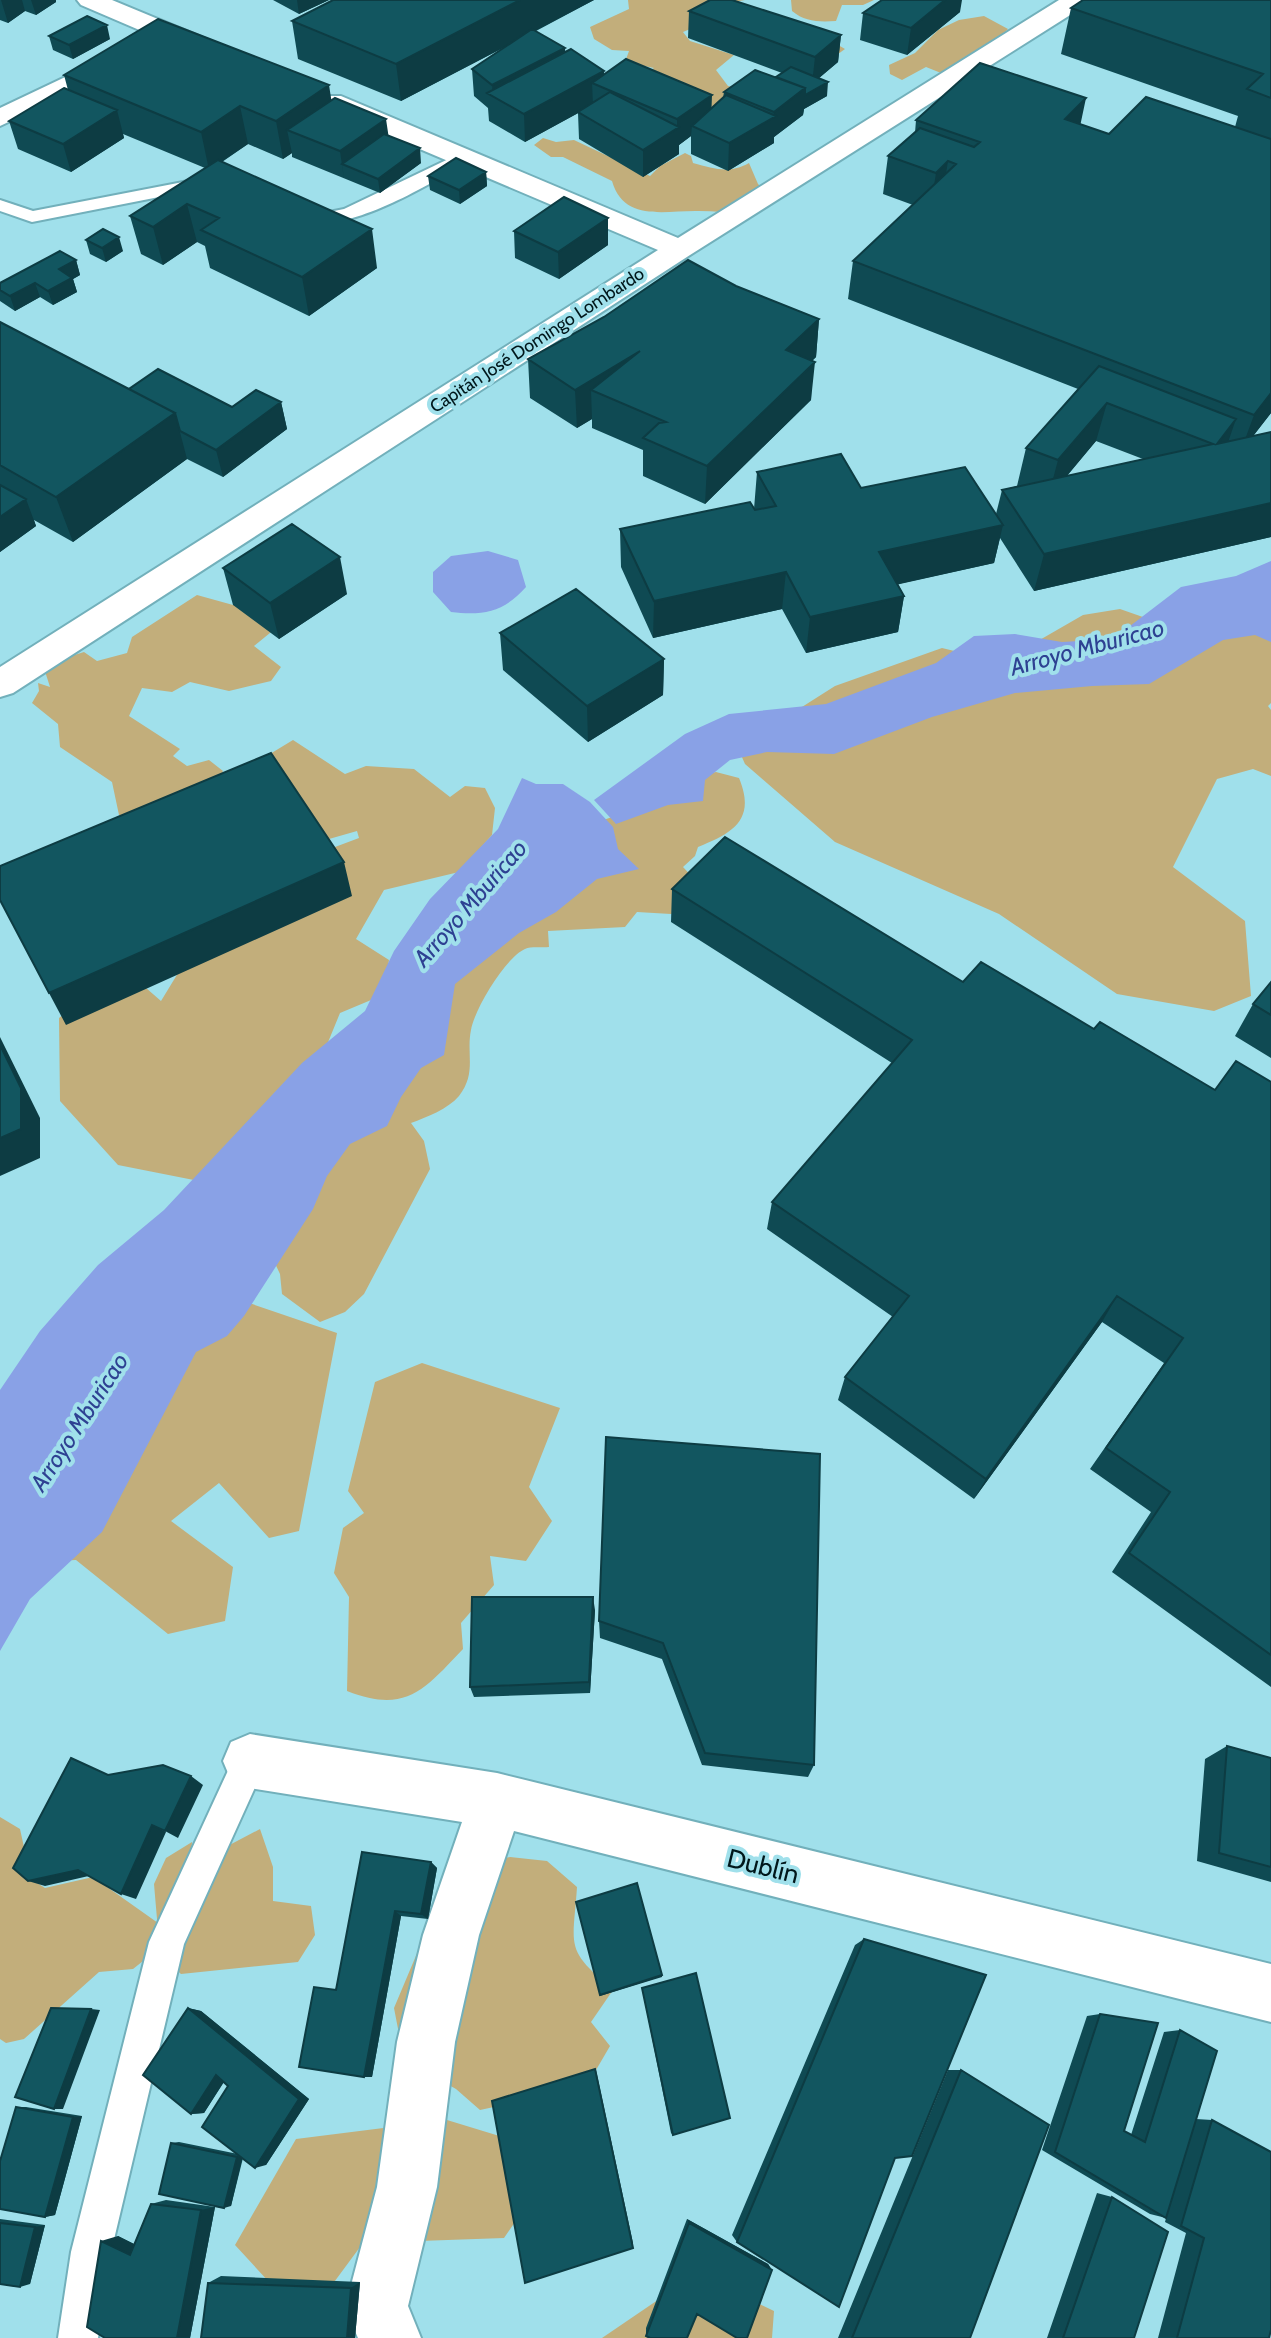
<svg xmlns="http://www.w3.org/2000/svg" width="1271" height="2338" font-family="Cabin,sans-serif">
<rect width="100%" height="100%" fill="#a0e0eb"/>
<path fill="#c2ae7b" d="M628,0H745L739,1L729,11L816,32L845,49L834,57L714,19L683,32L690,41L734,55L716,70L728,86L746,90L717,118L642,75L654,68L625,62L629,51L612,50L594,39L590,27L629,9Z
M791,0H874L863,5H842L836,21C819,22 805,22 792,11Z
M984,16L1008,29L983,55L946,75L926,67L902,80L890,74L889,65L915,53L938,30L959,20Z
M543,138L556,142L574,140L650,176L660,166L685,153L691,156L693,163C715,169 729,174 749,163L758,184L765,191L745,213C730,213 714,211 699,211C666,210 624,223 612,181L563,157H551L534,145Z
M246,593L281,624L254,646L281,667L271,681L229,691L190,682L172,692L142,688L129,716L180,749L173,756L187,766L209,760L223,771L194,824L119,815L112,782L60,747L58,724L32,703L39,691L38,683L50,687L43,665L84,652L97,661L127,653L132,637L197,595L233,605Z
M1120,609L1160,623L1236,611L1271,641V703L1268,706L1271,710V776L1253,769L1217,779L1173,867L1245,921L1251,996L1214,1011L1117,994L999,914L835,842L745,764L734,739L772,726L835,686L942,648L983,658L1024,649L1083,615Z
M293,740L345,774L366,766L414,769L450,797L465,786L485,788L495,808L492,835L459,872L384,890L356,939L389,960L383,995L340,1013L306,1096L209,1183L118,1165L60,1101L59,1018L118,974L138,981L161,1001L186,960L333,856L335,847L359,838L357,831L322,841L265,757Z
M716,772L739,778C756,819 734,833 698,847L695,856L683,867L698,883V905L671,914L637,912L625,927L548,931L549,947C542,948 531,946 525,949C506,957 474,1010 471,1030C466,1054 477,1073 459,1096C448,1109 427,1117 411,1123L424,1141L430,1169L364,1294L345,1312L320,1322L282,1294L280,1274L272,1257L289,1159L601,821L650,803L676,781Z
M217,1292L337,1333L299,1531L269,1538L219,1483L171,1521L233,1567L225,1621L168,1634L76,1560L5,1563Z
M422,1363L560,1408L529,1487L552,1521L526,1561L490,1556L494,1585L461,1623L463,1649C424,1690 406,1714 347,1691L349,1597L334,1573L343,1528L364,1513L348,1491L375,1382Z
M0,1817L20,1829L31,1879L45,1888L93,1877L158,1923L148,1957L133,1969L99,1972L24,2039L6,2043L0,2039Z
M260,1829L273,1867V1901L311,1906L315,1935L298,1962L181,1974L160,1954L154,1884L166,1858L192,1842L191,1860L203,1859Z
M510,1857L547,1861L577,1887C573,1948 564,1948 613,1990L591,2022L610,2046L596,2070L541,2097L480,2110L456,2089L404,2060L394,2008L439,1901L461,1867Z
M447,2120L545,2150L551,2169L504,2238L363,2243L312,2312L292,2307L235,2245L296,2139Z
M696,2274L774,2311L772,2338H602Z"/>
<path fill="#89a1e6" d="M488,551L518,560L526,587C504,612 483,616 451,612L433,592V572L451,556Z
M1271,561V642L1255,635L1223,640L1149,684L1092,686L1015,693L932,717L834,754L767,752L730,760L705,780L703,801L668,805L616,824L594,800L685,734L729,714L826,704L936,663L974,636L1015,634L1062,642L1113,639L1181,587L1236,576Z
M522,778L536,784H563L590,802L613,827L618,849L639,869L597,879L556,912L519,933L455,984L444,1055L421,1068L401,1097L387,1126L350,1144L327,1176L313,1209L244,1316L227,1336L196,1352L102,1532L30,1599L0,1651V1390L40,1331L98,1265L164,1210L302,1063L365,1011L394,951L430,899L498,829Z"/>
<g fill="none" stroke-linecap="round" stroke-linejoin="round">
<defs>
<path id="service" d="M461,153L467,154L470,158L467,162C435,181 328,248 296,212L305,207L324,213L344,209Z
M209,177L215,178L218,182L215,186L32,222L0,211V200L33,211Z
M250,1744L262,1749L267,1761L184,1944L111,2252L98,2338H58L71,2252L149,1942L238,1749Z"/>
<path id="minor" d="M77,0H112L211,41L215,47L211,53H193L81,5Z
M1059,0H1090L1086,5L690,255L13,693L0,697V667L658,250L323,108L319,102L323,96H341L678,238Z
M120,51L129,53L133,59L129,65L0,126V108Z
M250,1734L497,1773L1271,1964V2022L514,1831L479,1935L455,2042L437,2187L408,2306L421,2338H358L345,2308L377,2187L397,2042L423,1935L462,1822L250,1788L231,1780L223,1761L231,1742Z"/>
</defs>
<use href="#service" stroke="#72b0bb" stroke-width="4"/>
<use href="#minor" stroke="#72b0bb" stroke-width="4"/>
<use href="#service" fill="#fff" fill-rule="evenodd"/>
<use href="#minor" fill="#fff" fill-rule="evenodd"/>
</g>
<path fill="#0f4a53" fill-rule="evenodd" d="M0,0H56V2L36,15L25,11L8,23L0,20Z
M273,0H329L299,14Z
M333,0H594L536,31L565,52L604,74L712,108L723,98L724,92L776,77L782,73L688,38L689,11L841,35L838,62L819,78L827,96L804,109L803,115L774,137V143L728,171L691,154V136L679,145V154L643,177L579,139L578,113L525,142L489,121L488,108L474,96L472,69L505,47L401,101L298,59L292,21Z
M1271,0V413L1253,436L1271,432V537L1034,591L1000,538L994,563L898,584L904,596L898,632L806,653L782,609L653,638L621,567L620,529L754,509L757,472L861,488L996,514L1002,490L1017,486L1026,448L1078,389L848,299L853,261L913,205L883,194L888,156L915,133L916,120L1080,125L1109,134L1235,127L1238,116L1061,54L1071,8ZM1096,441L1143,459L1067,476Z
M960,12L907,55L860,40L863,13Z
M49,36L110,39L73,59L53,50Z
M64,75L331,101L388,136L421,163L380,193L292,157V153L283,159L248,144L222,162L377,268L309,316L210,268L205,246L197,242L163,265L141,254L130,216L205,168L123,134L124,138L71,172L18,149L9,121L68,90Z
M486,172L487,186L460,204L430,190L428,176Z
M608,218V245L559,279L515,258L514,231Z
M86,240L123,251L106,262L90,254Z
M76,260L80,275L73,279L77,292L53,305L40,297L15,311L0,301V283Z
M736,286L819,319L816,357L812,361L811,400L705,504L643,476V450L592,428V419L577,428L530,398L528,359Z
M0,322L129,389L232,407L281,402L287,429L223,477L187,459L73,542L34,520L36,526L0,552Z
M223,568L347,594L279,639L233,605Z
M500,633L664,659L663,695L588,742L503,670Z
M672,889L963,982L1094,1029L1215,1090L1271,1082V1687L1112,1572L1151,1512L1090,1469L1164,1363L1102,1322L974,1499L838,1400L845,1377L893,1317L767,1229L772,1202L892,1063L671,922Z
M1271,982V1058L1235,1036L1253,1004Z
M606,1437L814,1765L808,1777L702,1765L662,1659L600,1638L599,1621Z
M595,1610L590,1693L474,1697L470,1687Z
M1227,1746L1271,1758V1882L1197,1861L1205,1759Z
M431,1862L437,1868L428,1919L401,1916L372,2077L336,1990Z
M864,1939L895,2158L737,2242L732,2235L855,1945Z
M642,1988L673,2135L671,2133Z
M188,2008L201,2011L309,2099L266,2165L243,2158L231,2206L171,2143L179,2142L238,2154L228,2086L224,2082L204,2113L191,2114Z
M1100,2014L1124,2131L1131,2135L1164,2032L1180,2030L1196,2119L1212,2120L1269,2338H1158L1186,2233L1165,2222L1166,2218L1150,2214L1042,2150L1087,2016Z
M948,2070H961L970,2338H838Z
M16,2107H26L82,2116L55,2215L45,2217Z
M1097,2193L1112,2197L1134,2338H1047Z
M166,2200L215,2207L190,2338H105L118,2236L134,2244L151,2204Z
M0,2219L45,2225L30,2284H0Z
M687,2219L768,2264L772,2270L697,2314L646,2336V2328Z
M221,2276L360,2282L355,2338H201L208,2283Z"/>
<path fill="#0d3c43" d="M1,0H22L25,11L8,23Z
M31,0H56V2L36,15Z
M297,0H329L299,14Z
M520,0H594L401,101L396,64Z
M945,0H962L960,12L907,55L911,28Z
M107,25L110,39L73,59L69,45Z
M841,35L838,62L812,84L815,57Z
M565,48L566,75L493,96L492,85Z
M604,71L605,88L592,83L593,105L525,142L524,114Z
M828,82L827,96L804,109L803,115L774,137V143L728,171L729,143L773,117L774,112L805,88Z
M329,85L335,123L287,130L292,153L283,159L276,121Z
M712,95L711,122L692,126L691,136L679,145V154L643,177V150L677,128V119Z
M1086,98L1078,136L1065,119Z
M240,106L248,144L209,170L201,132Z
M117,110L124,138L71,172L63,144Z
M386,119L390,146L342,164L344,179L340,151Z
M420,148L421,163L380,193L378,179Z
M948,161L942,199L930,211L936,173Z
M486,172L487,186L460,204L459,190Z
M187,204L197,242L163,265L153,227Z
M608,218V245L559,279L558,252Z
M372,229L377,268L309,316L302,277Z
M119,237L123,251L106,262L102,248Z
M76,260L80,275L73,279L77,292L53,305L48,291L59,269Z
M35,283L40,297L15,311L10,296Z
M819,319L816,357L783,389L786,350Z
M640,351L591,390L592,419L577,428L575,390Z
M815,362L811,400L705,504L707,466Z
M1271,393V413L1240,453L1254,415Z
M281,402L287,429L223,477L216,450Z
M1107,403L1096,441L1048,498L1058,460Z
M175,413L187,459L73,542L56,497Z
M1236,419L1223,457L1217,444Z
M26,499L36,526L0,552V517Z
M1271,503V537L1034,591L1044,554Z
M1003,525L994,563L873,590L879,552Z
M340,557L347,594L279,639L270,603Z
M786,572L782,609L653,638L654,601Z
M904,596L898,632L806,653L810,617Z
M664,659L663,695L588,742L587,706Z
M344,862L352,896L66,1025L49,993Z
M0,1037L40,1118V1158L0,1176Z
M1117,1296L1102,1322L974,1499L986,1479Z
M593,1597L595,1610L590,1693L589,1682Z
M191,1776L203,1785L178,1838L165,1831Z
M152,1825L166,1832L136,1899L121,1894Z
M431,1862L437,1868L428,1919L421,1914Z
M78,1870L93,1875L45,1886L28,1881Z
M395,1911L401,1916L372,2077H364Z
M662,1975V1977L600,1996V1995Z
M188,2008L201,2011L309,2099L266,2165L255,2168L299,2099Z
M91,2009L100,2010L63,2109H54Z
M595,2069L596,2070L633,2243V2248Z
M216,2075H228L204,2113L191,2114Z
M82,2116L55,2215L45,2217L73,2117Z
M243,2155L231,2206L224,2208L237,2157Z
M215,2207L190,2338H177L201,2210Z
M687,2219L768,2264L772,2270L689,2223Z
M45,2225L30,2284L20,2287L35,2227Z
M118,2236L146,2250L130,2255L101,2241Z
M360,2282L355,2338H347L351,2288Z"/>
<path fill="#125660" stroke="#0d3c43" stroke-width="2" d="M333,0H520L396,64L292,21Z
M710,0H732L841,35L815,57L689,11Z
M882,0H945L911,28L863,13Z
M1083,0H1271V98L1247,89L1263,74L1071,8Z
M87,16L107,25L69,45L49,36Z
M158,19L329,85L276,121L240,106L201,132L64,75Z
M532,29L565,48L492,85L472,69Z
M571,49L604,71L524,114L487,93Z
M626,59L712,95L677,119L592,83Z
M980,63L1086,98L1065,119L1109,134L1146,97L1271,139V393L1254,415L853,261L956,164L948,161L936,173L888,156L920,128L974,147L980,142L916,120Z
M791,67L828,82L805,95V88L776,77Z
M755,70L805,88L774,112L724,92Z
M64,88L117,110L63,144L9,121Z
M610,92L679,127L643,150L578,112Z
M726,95L776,116L729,143L692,126Z
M335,98L386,119L340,151L287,130Z
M384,134L420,148L378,179L342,164Z
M456,158L486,172L459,190L428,176Z
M218,160L372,229L302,277L201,230L219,218L187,204L153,227L130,216Z
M564,197L608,218L558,252L514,231Z
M103,229L119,237L102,248L86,240Z
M60,251L76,260L59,269L72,278L48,291L35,283L10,296L0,290V283Z
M688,260L736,286L819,319L786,350L815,362L707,466L643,438L659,423L666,422L591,390L640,351L575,390L528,359L604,317Z
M0,322L175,413L56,497L0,465Z
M1099,366L1236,419L1217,444L1271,432V503L1044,554L1002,490L1213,444L1107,403L1058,460L1026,448Z
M158,369L232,407L256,390L281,402L216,450L180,431L175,413L129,389Z
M841,454L861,488L965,467L1003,525L879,552L904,596L810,617L786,572L654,601L620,529L750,502L755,510L776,506L757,472Z
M0,485L26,499L0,517Z
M292,524L340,557L270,603L223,568Z
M576,589L664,659L587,706L500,633Z
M271,753L344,862L49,993L0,900V866Z
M725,837L963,982L981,962L1094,1029L1100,1022L1215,1090L1236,1061L1271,1082V1655L1129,1553L1170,1492L1106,1448L1183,1338L1117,1296L986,1479L845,1377L909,1296L772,1202L912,1040L672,889Z
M1271,982V1015L1253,1004Z
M0,1045L21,1088V1129L0,1138Z
M606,1437L820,1454L814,1765L705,1753L663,1643L599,1621Z
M472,1597H593L589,1682L470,1687Z
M1227,1746L1271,1758V1867L1219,1853Z
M71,1758L108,1775L163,1765L191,1776L165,1831L152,1825L121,1894L78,1870L28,1881L13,1868Z
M362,1852L431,1862L421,1914L395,1911L364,2077L299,2067L314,1987L336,1990Z
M637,1883L662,1975L600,1995L576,1902Z
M864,1939L986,1975L912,2156L895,2158L839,2307L737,2242Z
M696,1973L730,2118L673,2135L642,1988Z
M51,2008L91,2009L54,2109L15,2097Z
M188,2008L299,2099L255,2168L202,2127L228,2086L216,2075L191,2114L143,2075Z
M1100,2014L1158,2023L1124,2131L1145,2142L1180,2030L1217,2051L1166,2218L1055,2152Z
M595,2069L633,2248L525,2283L492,2101Z
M961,2070L1049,2125L970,2338H852Z
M16,2107L73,2117L45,2217L0,2209V2161Z
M1212,2120L1271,2152V2330L1269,2338H1177L1204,2238L1181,2226Z
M171,2143L237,2157L224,2208L159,2194Z
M1112,2197L1168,2232L1134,2338H1063Z
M151,2204L201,2210L177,2338H105L87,2327L101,2241L130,2255Z
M0,2223L35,2227L20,2287L0,2284Z
M689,2223L772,2270L747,2338H737L697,2314L687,2338H650L646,2336Z
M208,2283L351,2288L347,2338H201Z"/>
<g text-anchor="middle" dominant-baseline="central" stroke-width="8" stroke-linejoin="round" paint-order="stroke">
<g font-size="18" fill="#00171b" stroke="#a0e0eb">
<text transform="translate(537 340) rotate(-33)">Capitán José Domingo Lombardo</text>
</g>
<g font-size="24" font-style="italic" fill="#2e4192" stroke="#a0e0eb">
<text transform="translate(1087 647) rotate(-15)">Arroyo Mburicao</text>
<text transform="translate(470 903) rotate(-49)">Arroyo Mburicao</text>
<text transform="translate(79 1422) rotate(-57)">Arroyo Mburicao</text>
</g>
<g font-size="26" fill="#00171b" stroke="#a0e0eb">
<text transform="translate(763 1866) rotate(14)">Dublín</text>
</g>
</g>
</svg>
